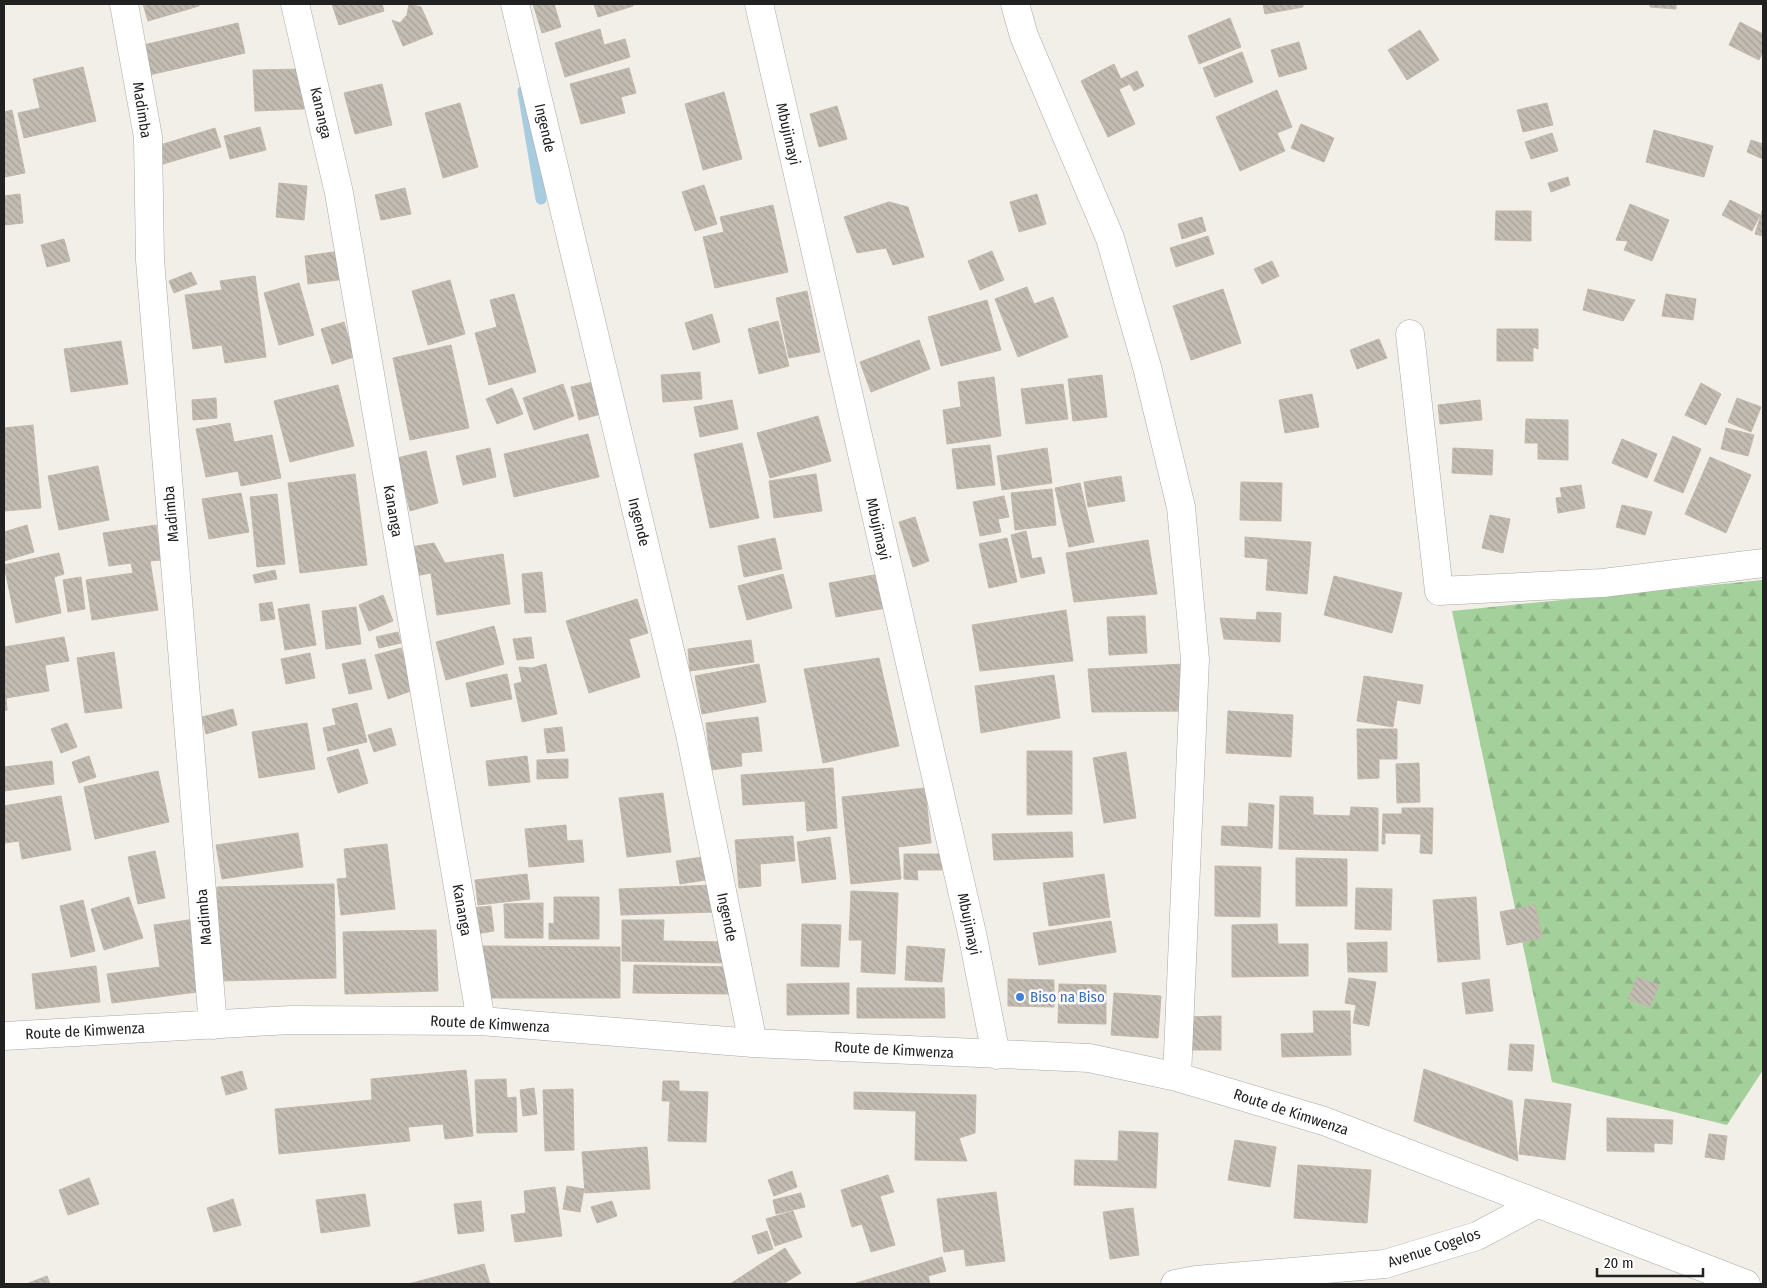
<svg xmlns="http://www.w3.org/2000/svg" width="1767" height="1288" font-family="'Fira Sans Condensed',sans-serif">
<defs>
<pattern id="forest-firs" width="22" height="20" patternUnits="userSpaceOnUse" patternTransform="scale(1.25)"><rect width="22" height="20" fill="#a4d19b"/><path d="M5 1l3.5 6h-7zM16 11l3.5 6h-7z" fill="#8db385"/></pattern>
<pattern id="building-back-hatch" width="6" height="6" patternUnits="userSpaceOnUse" patternTransform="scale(1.25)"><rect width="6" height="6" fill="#c2bcb3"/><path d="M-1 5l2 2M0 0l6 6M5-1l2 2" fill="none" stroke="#a6a19a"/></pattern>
</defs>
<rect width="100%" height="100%" fill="#f1efe7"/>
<path fill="url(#forest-firs)" d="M1763,580V1070L1727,1125L1552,1082L1452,611Z"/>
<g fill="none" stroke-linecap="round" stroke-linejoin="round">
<path stroke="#a7cbdf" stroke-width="11" d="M523,91L541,199"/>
</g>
<path fill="url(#building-back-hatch)" stroke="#c3b8a9" d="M143,4H199V6L148,21Z
M332,4H382L384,11L339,25Z
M409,4L421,7L433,34L403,46L392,20L400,23L407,15Z
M533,4H554L561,27L542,33Z
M594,4H633V6L598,17Z
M1263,4H1303V7L1265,14Z
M1650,4H1676V9L1650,7Z
M1230,18L1241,47L1199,64L1188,36Z
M1740,22L1763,34V51L1759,60L1729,45Z
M238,23L245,53L145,76L139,46Z
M600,29L604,45L625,39L630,57L565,77L555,43Z
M1420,30L1439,60L1407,80L1388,50Z
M1299,42L1307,69L1279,77L1271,50Z
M1242,52L1253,82L1215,97L1203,68Z
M1114,64L1121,79L1137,71L1144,86L1134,91L1130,84L1119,89L1135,124L1108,137L1081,81Z
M83,67L96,121L24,138L18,113L40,108L33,79Z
M629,68L636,93L621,97L625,113L581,124L570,84Z
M302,69L304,109L255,111L253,70Z
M382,84L392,125L355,134L344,93Z
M1277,90L1292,127L1277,133L1285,151L1240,171L1216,117Z
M724,92L742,159L703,170L685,104Z
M460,103L478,167L443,178L425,113Z
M1547,103L1553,125L1523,132L1517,110Z
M837,106L847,139L819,147L810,114Z
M12,110L25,173L4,177V112Z
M1301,124L1334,138L1324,162L1291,148Z
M260,127L266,150L230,159L224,136Z
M215,128L221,147L163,164L157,146Z
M1654,130L1713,146L1704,177L1646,162Z
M1552,133L1558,151L1531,159L1525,142Z
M1751,140L1763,144V159L1747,152Z
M1568,177L1570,185L1551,192L1548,183Z
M279,183L307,186L304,220L276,217Z
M704,185L717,224L695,231L682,192Z
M405,188L411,214L381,220L375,195Z
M20,194L23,223L4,225V196Z
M1037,194L1046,224L1019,232L1010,202Z
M1730,200L1760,215L1752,231L1722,215Z
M889,202L908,207L924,257L893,265L886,248L857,253L844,217Z
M1630,204L1669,220L1652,261L1624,250L1628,241L1616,240Z
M773,205L788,272L715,288L703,237L724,232L720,217Z
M1763,208V236L1755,234Z
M1496,211H1531V241L1495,240Z
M1202,217L1206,231L1182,239L1178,224Z
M1208,236L1214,254L1176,267L1170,248Z
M64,239L70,261L47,267L41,245Z
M341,251L345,279L308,284L305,256Z
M992,251L1004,280L980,290L968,261Z
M1272,261L1279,276L1262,284L1254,269Z
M191,272L197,284L174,293L169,281Z
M255,276L266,357L225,363L222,345L193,349L185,295L222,290L220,281Z
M450,280L465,334L428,345L412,291Z
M299,283L314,335L279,345L264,293Z
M1027,287L1034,304L1053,297L1068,337L1018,357L995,299Z
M1223,289L1241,343L1191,360L1173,306Z
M1588,289L1635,300L1623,321L1583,310Z
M807,291L820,352L789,358L776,298Z
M514,294L536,372L489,385L475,333L497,327L490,300Z
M1666,294L1696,299L1693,320L1662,316Z
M987,300L1001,350L941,366L928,317Z
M712,314L720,342L693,350L685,323Z
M778,321L789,366L759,374L748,329Z
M344,322L354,357L332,364L321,329Z
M1497,329H1538V349L1533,347V361H1497Z
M1379,339L1387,358L1357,369L1350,350Z
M919,340L930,369L871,392L860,362Z
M121,341L128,384L71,392L64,349Z
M451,345L469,428L410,440L393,358Z
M700,372L702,399L663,402L661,375Z
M1102,375L1107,417L1073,421L1068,379Z
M994,377L1001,436L947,444L943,410L961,407L958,382Z
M593,382L601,414L579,420L571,387Z
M1701,383L1721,394L1706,425L1685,415Z
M563,384L574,416L534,430L523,398Z
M1063,384L1068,419L1026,424L1021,389Z
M338,385L354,446L290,462L274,401Z
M512,388L523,414L497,424L486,399Z
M1312,394L1319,427L1285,433L1279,400Z
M216,398L217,418L193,420L192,400Z
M1737,398L1761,407L1751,432L1728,422Z
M732,400L738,429L700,437L694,407Z
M1480,400L1482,420L1440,424L1438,405Z
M818,416L831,461L770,478L757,433Z
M1526,419L1568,420V460L1538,459V443H1525Z
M230,423L234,442L272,435L281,478L241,486L238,471L206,477L196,429Z
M33,425L41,508L4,511V428Z
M1726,428L1754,435L1748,456L1721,449Z
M588,434L599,477L514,497L504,454Z
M1673,436L1701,449L1683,493L1654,481Z
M1622,439L1657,454L1647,478L1612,463Z
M742,443L759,518L710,528L694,454Z
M990,445L995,485L957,489L952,449Z
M490,448L496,477L463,485L456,456Z
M1047,448L1052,483L1002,490L997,456Z
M1453,448L1493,450L1492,475L1452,473Z
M426,451L438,503L410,511L397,458Z
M1710,457L1751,475L1726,533L1685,514Z
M98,466L109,520L59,530L48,476Z
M355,474L367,565L300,573L288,483Z
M816,474L822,511L774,518L769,481Z
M1121,476L1125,501L1088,507L1084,482Z
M1241,482L1282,483L1281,521L1240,520Z
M1080,483L1094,542L1069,547L1055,488Z
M1581,485L1585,508L1558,513L1556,498L1562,497L1560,488Z
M1052,489L1056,525L1015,530L1011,493Z
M241,493L249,532L209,539L202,499Z
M277,494L285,564L257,567L250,497Z
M1004,496L1009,517L998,519L1001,532L980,536L973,502Z
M1622,505L1652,512L1645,535L1616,527Z
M1490,515L1510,519L1503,553L1482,548Z
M915,517L929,561L913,567L899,522Z
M27,525L34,552L4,561V532Z
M156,525L161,560L150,561L158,610L92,620L86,580L133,573L131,563L109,566L103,533Z
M1026,531L1032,559L1041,557L1045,573L1021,578L1011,535Z
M1245,537L1311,542L1307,594L1266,590L1268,559L1245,557Z
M775,538L782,569L744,577L738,546Z
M1007,538L1017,582L989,588L979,544Z
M1148,540L1157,594L1074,602L1066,553Z
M434,543L445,563L503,554L510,604L437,615L431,573L410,577L405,548Z
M59,553L64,574L54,577L61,613L16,623L4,565Z
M275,570L277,579L255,583L253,575Z
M542,572L546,612L525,613L522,574Z
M783,574L792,608L747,620L738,586Z
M880,574L886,608L836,617L829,583Z
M1334,576L1402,593L1392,633L1324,615Z
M81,577L85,609L68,612L63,580Z
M383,595L393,621L369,631L359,605Z
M637,599L648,633L629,639L640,677L589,693L566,621Z
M272,602L275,619L261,621L259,604Z
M309,604L316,645L285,650L278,609Z
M356,607L361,644L326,649L322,611Z
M1066,610L1073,661L980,671L972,625Z
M1257,612L1281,613L1280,642L1224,639L1220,618L1256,620Z
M1145,616L1147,653L1109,655L1107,617Z
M494,626L504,664L446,680L436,642Z
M398,632L401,643L379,648L376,637Z
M64,637L69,661L45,665L49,691L6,698L7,710L4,711V647Z
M531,637L534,658L517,660L513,639Z
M751,640L754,662L690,671L688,649Z
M401,648L414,690L388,699L375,655Z
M114,652L122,708L85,713L77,658Z
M310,653L315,678L286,684L281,659Z
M879,658L899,746L823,763L804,669Z
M365,659L372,689L349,694L342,664Z
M546,664L557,714L522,722L514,684L522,682L519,667L532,668Z
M759,664L766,702L702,714L695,676Z
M1184,664L1185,711L1092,712L1088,669Z
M507,674L512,699L471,707L466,683Z
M1054,675L1060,718L981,733L975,686Z
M1364,676L1423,685L1420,704L1397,700L1393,727L1357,721Z
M357,703L367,742L328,751L323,728L336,725L332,709Z
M233,709L237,725L206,734L202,717Z
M1228,711L1293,715L1291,757L1226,753Z
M758,717L762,751L741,753L742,766L711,770L706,723Z
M67,723L77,747L61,753L51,729Z
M307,723L315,769L259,778L252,732Z
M562,727L565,751L547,753L544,729Z
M391,728L396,745L374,752L368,735Z
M1357,729H1397V759H1379V778L1358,779Z
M358,749L368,783L338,793L327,758Z
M1027,751H1072V814L1027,815Z
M1126,752L1136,818L1104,823L1093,758Z
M89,756L96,777L79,783L72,762Z
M527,756L530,782L489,786L486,761Z
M568,759V778L537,779V760Z
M52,761L54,784L4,791V767Z
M1419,763L1420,802L1397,803L1396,764Z
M833,768L837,828L807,831L805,801L743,805L741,775Z
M158,771L169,822L95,839L84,787Z
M925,788L931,843L898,847L901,879L851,884L842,797Z
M663,793L671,852L627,857L619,798Z
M61,796L71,850L22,859L19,841L4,843V806Z
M1280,796L1313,797V815L1350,816L1351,807L1378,808V851L1279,849Z
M1249,803L1274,805L1272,848L1221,845L1222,826L1248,827Z
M1402,808H1433L1432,854L1420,853L1421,834L1385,833V844H1382L1383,814H1402Z
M566,825L567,841L582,840L584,862L529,867L525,829Z
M1072,832L1073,857L994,860L992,834Z
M298,833L303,867L222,879L216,845Z
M793,836L795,861L760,864L761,886L739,888L735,840Z
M830,837L836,879L802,883L797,842Z
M387,844L395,909L341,915L337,879L347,878L344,849Z
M155,851L165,898L138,904L128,857Z
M904,854H942V870H917L918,880L904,879Z
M702,857L706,880L680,884L676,861Z
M1296,858L1347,859V906H1296Z
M1215,866L1261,867L1260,917L1215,916Z
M527,874L530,899L478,905L475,880Z
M1104,874L1110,917L1049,926L1043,883Z
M334,884L336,978L220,981L217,887Z
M713,885L714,912L621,915L619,889Z
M1356,888L1392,889L1391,930L1355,929Z
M851,891L898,893L895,974L861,972L862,940H849Z
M129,897L143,938L104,950L91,909Z
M554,897H599V939H549V923L554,924Z
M1476,897L1480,959L1438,962L1433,900Z
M83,900L95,951L71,957L60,906Z
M543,903V938H505L504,904Z
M1535,905L1542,938L1507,945L1500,912Z
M491,906L494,931L476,934L472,908Z
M195,919L205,991L112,1003L107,974L160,967L154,925Z
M622,920H664L663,941L726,942L727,963L622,961Z
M1111,921L1116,952L1039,965L1033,933Z
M802,924L841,925L839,967L801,966Z
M1277,924L1278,944H1308V976L1232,977V925Z
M436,930L438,991L345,994L343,932Z
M1387,942V972H1348L1347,943Z
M483,946L620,947V998H483Z
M907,946L945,949L942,982L905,980Z
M634,965L732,967V994L633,993Z
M96,966L100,1002L36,1009L32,974Z
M1637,977L1659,985L1650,1007L1628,999Z
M1349,978L1376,982L1369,1026L1353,1023L1356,1005L1345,1003Z
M1008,979L1054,980V1007L1008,1006Z
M1489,979L1493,1011L1466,1014L1462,983Z
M849,983V1014L787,1015V984Z
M1059,984L1106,985V1024L1058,1023Z
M857,988H944L945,1018H857Z
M1114,993L1161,996L1158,1038L1111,1035Z
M1313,1011H1350L1351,1055L1282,1057L1281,1034L1314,1033Z
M1221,1016V1050H1186V1017Z
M1510,1044L1534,1045L1532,1071L1508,1070Z
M1424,1069L1512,1101L1518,1161L1414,1121Z
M466,1070L473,1136L445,1139L443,1124L408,1127L410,1141L279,1154L275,1109L372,1100L371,1079Z
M242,1071L247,1089L226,1095L221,1077Z
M506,1079L507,1098L516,1097L517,1132L477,1133L475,1080Z
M663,1081H679V1091L708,1092L706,1142L668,1141L670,1101H662Z
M534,1088L537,1114L523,1116L520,1090Z
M573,1089L574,1150L545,1151L543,1090Z
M854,1092L976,1095L975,1133L959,1138L967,1161L915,1160L916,1111L854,1109Z
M1525,1099L1571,1104L1565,1160L1519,1154Z
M1607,1118L1673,1120L1672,1144L1654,1143V1152L1607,1151Z
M1119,1131L1158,1133L1156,1188L1074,1185L1075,1160L1118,1161Z
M1709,1134L1727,1136L1724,1160L1705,1157Z
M1235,1140L1276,1147L1270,1187L1228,1180Z
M647,1147L650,1189L585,1193L582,1152Z
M1298,1165L1371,1170L1367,1223L1294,1218Z
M792,1171L797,1187L774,1196L768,1180Z
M888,1175L894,1192L880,1196L895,1245L871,1252L862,1224L852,1227L841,1190Z
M89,1178L99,1204L68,1215L59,1190Z
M567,1186L584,1189L580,1212L563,1209Z
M555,1187L562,1236L515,1242L511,1215L526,1213L524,1191Z
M996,1192L1005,1261L966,1266L964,1249L944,1252L937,1199Z
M801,1193L805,1207L776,1214L773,1200Z
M365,1194L370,1226L321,1233L316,1200Z
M233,1199L241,1225L214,1232L207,1208Z
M481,1201L484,1231L458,1234L454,1204Z
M612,1201L617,1216L597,1223L591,1207Z
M1133,1208L1139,1255L1110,1259L1103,1212Z
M793,1211L802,1237L775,1246L766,1219Z
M767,1231L773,1249L758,1254L752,1236Z
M785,1248L801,1273L783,1284H730Z
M942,1257L946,1271L928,1276L930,1284H853Z
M484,1264L490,1284H408Z
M47,1276L50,1284H26Z"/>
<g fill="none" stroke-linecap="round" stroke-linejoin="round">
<defs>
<path id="minor" d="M124,4L148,137L150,260L213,1025
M295,4L339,193L481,1021
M515,4L690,734L753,1043
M759,4L973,938L996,1055
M1015,4L1024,36L1110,238L1147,367L1181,507L1195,659L1177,1077
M1410,334L1439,591L1603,583L1763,563
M4,1036L291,1020L481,1021L753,1043L1089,1058L1177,1077L1324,1121L1746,1284
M1175,1284L1196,1280L1385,1264L1477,1236L1537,1204"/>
</defs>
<use href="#minor" stroke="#a8a8a8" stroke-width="29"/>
<use href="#minor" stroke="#fff" stroke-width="28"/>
</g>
<circle fill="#3f7fe0" stroke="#fff" stroke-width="2" cx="1020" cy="997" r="5"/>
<g text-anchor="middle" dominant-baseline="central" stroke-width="5" stroke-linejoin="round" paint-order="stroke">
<g font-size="15" fill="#212121" stroke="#fff">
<text transform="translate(142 110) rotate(81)">Madimba</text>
<text transform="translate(321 113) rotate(77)">Kananga</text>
<text transform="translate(545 128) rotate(77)">Ingende</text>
<text transform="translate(788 134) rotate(77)">Mbujimayi</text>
<text transform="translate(393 511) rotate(80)">Kananga</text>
<text transform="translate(171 514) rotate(-95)">Madimba</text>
<text transform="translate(639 522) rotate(76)">Ingende</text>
<text transform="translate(878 529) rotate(77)">Mbujimayi</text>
<text transform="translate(462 910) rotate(80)">Kananga</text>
<text transform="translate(204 917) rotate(-95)">Madimba</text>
<text transform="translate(727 917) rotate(78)">Ingende</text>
<text transform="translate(969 924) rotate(78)">Mbujimayi</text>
<text transform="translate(490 1024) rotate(3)">Route de Kimwenza</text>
<text transform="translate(85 1031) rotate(-3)">Route de Kimwenza</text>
<text transform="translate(894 1050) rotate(3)">Route de Kimwenza</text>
<text transform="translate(1291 1112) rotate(18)">Route de Kimwenza</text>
<text transform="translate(1434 1248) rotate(-18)">Avenue Cogelos</text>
</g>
<g font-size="15" fill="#366cbe" stroke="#fff" text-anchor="start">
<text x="1030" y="997">Biso na Biso</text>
</g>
</g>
<rect width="1767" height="1288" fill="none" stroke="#212121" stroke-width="10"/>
<path d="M1597 1268v8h106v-8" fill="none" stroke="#212121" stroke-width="2.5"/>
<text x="1604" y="1268" font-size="15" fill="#212121" stroke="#ffffff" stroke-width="4" paint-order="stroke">20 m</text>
</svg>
